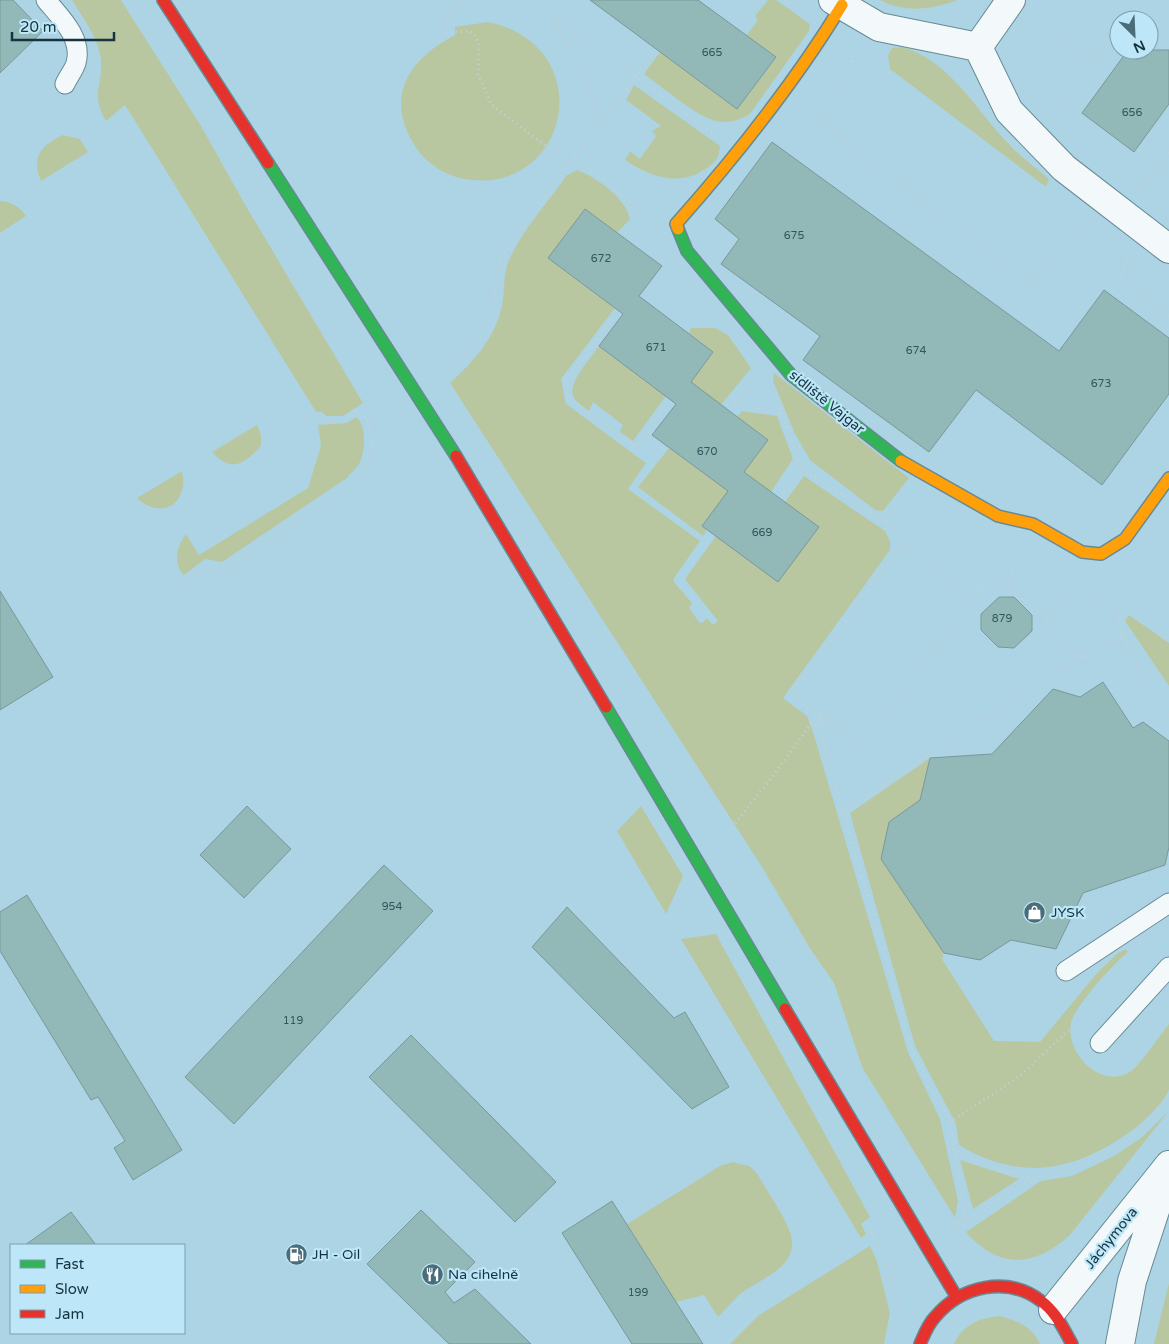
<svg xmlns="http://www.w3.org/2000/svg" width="1169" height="1344" font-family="'Varela Round',sans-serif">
<rect width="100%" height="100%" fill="#add4e4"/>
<path fill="#b9c7a1" d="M72,0H121L201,126L243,201L363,403L343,416H326L322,412H316L125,105L106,121C90,94 103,87 101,60C99,39 83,18 72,0Z
M768,0H776L810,24L809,31L750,114C740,120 727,124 716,121C697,117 661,86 644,74L660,52L737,109L776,58L746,36L758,20L755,16Z
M880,0H957C933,10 904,13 880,0Z
M488,22C598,45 572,190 471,180C450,178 429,166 417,149C383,99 407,60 455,35V27Z
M902,47C949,60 975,108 1006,141C1018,155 1035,167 1049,179L1046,187L890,69L888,55L892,48Z
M634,85L720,146C719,159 715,163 704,170C677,187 649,176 625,160L630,151L640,159L656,136L652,131L661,126L626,100Z
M63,135L80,139L88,152L41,181C31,157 40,146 63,135Z
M577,170C596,177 626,198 630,219L617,233L585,209L549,258L615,308L561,379L566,404L646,463L628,489L700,541L674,578V582L692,603L689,608L699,622L702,623L707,618L713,625L718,621L685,579L716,536L785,502L804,476L885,531L890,541V550L783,698L807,716L813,732L908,1052L940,1119L958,1201L955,1218L862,1067L834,983L811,950L762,867L450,383C473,362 496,337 502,305C505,290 503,273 509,260C523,229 548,202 567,175Z
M0,201C12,202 19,206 26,216L0,233Z
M691,328H715L728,335L751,368L721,405L691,382L713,352L689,333Z
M599,346L666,396L633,441L620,432L623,425L593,402L589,411C584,407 577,403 574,398C566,384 591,358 599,346Z
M774,373L909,478L883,511L875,510L810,460L794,432L773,381Z
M742,411L777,416L793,459L771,492L744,472L768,440L737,417Z
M356,417C367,424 365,452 360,462C357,468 351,473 347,478L222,562L205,559L184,575C172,563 177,546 186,534L199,555L308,488L321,446L318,425L347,423Z
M257,425L261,435V446C244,465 231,473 212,452Z
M669,448L728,491L703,536L638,487Z
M182,471C190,503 161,521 137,498Z
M1129,615L1169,643V686L1125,621Z
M930,758L920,800L889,822L881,859L944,953L942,959L994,1041L1040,1042L1097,973L1118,953L1126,949L1128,952C1114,963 1075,1006 1071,1023C1065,1054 1102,1091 1131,1071C1141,1064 1160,1035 1169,1024C1169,1039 1169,1076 1169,1089C1166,1101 1144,1121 1134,1129C1077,1171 1022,1183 959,1145L956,1124L915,1046L850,813Z
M641,806L683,876L666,914L617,831Z
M716,934L870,1217L861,1224L866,1234L861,1238L681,939Z
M1169,1111L1069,1236C1033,1268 998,1269 966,1232L1041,1181L1072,1176L1114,1156L1141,1138Z
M960,1160L1019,1179L973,1209Z
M733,1162L749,1166L756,1172C767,1191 782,1211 790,1232C802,1267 760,1278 739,1295C732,1302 725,1310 718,1317L704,1295L676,1302L627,1224L720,1166Z
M870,1246L877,1261L890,1313L884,1344H730L759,1315Z
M1169,1283V1344H1154Z
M999,1316C1016,1320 1032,1326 1040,1344H954C962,1325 980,1318 999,1316Z"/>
<path fill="#92b8b7" stroke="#79989a" d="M0,0H13L43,31L0,73Z
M590,0H698L776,57L737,109Z
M1128,50H1169V104L1134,152L1082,113Z
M772,142L1059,351L1104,290L1169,338V394L1102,485L976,390L929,452L803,360L820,336L721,264L739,239L715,219Z
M585,209L662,266L639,296L713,352L691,382L768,440L744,472L819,527L778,582L702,526L728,491L652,435L676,404L599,346L623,314L548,258Z
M0,591L53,677L0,710Z
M999,597H1014L1032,615V631L1014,648L998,647L981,630V614Z
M1103,682L1133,728L1143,722L1169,741V847L1165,865L1083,893L1056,949L1011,940L980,960L944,953L881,859L889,822L920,800L930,758L992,754L1053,689L1080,697Z
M247,806L291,849L244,898L200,855Z
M384,865L433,911L234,1124L185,1077Z
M27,895L182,1150L133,1180L114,1148L125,1141L98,1097L91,1100L0,951V912Z
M567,907L674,1018L685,1012L729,1087L692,1109L532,947Z
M411,1035L556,1182L515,1222L369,1077Z
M612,1201L676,1302L703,1344H632L562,1233Z
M421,1210L475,1262L445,1292L454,1303L475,1289L531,1344H449L367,1264Z
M71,1212L96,1245H25Z"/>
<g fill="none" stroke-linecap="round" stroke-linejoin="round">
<defs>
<path id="lane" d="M46,0C60,17 83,38 76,63C74,70 68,77 65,84
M1066,971L1169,903
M1100,1043L1169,967"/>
<path id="street" d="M833,0L879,27L978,47
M1011,0L978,47L1009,111L1064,168L1169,249
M1053,1310L1169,1165
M1120,1344L1132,1281L1165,1180"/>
<path id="fast" d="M268,163L456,456
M678,229L687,251L791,375L901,461
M606,707L785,1009"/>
<path id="slow" d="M678,229L676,224C737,155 794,84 842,5
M901,461L998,516L1033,524L1082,552L1101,554L1125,539L1169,478"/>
<path id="jam" d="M163,0L268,163
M456,456L606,707
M785,1009L956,1296
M920,1344C924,1335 928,1324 935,1317C961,1286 1007,1275 1041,1301C1056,1312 1063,1328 1072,1344"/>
</defs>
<use href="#lane" stroke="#678994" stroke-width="21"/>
<use href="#street" stroke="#678994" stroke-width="30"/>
<use href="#fast" stroke="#678994" stroke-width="14"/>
<use href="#slow" stroke="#678994" stroke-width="14"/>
<use href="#jam" stroke="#678994" stroke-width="14"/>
<path stroke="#c6d1d6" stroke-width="3" stroke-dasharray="1 4" stroke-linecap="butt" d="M460,0L441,27L446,32L469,31L474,34L479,44L478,74L491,104L568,163
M535,0L713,134
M784,0L802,12
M554,15L558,31L582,70L600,123
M745,20L760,0
M1126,20L1141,0
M1032,22L1095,62
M852,51L853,65L818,119L1032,285C1043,269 1067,226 1088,228
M1018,55L1022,42
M1056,116L1119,29
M575,158L616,189L644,222
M1141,189L1169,151
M1128,256L1120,280L1169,316
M612,319L567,381L568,398L636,447L666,405
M440,375L475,348L488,324L501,256L568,163L575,158L655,49
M755,379L735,402L782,414
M780,408L802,469L885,521L902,544L963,587L1009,586L1034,612L1046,614
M367,419L387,407
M1160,448L1169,436
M784,492L802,469
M885,521L904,499
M902,544L793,692C811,714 839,729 862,745L930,657L980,587
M1073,581L1046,614L1048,632L1087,657
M1087,585L1114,610L1123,636L1151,695L1169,717
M1009,586L1016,553
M175,590L202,570L221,572L346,490C352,485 359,480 363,473C376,455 375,428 361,412L346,420L333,422L312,420L278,426
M821,717L819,727L912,1050L950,1122L966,1221
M842,812L1046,678L1123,636
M732,827L772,777L810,725L821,717
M950,1122L1019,1077L1070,1029L1076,1032
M953,1149L992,1167L1031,1178
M868,1223L889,1271L900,1312
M954,1229L1031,1178L1077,1167L1117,1149L1145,1126L1169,1095
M889,1271L900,1264"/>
<use href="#lane" stroke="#f3f9fb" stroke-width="19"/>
<use href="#street" stroke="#f3f9fb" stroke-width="28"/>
<use href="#fast" stroke="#30b455" stroke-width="11"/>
<use href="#slow" stroke="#ff9f0a" stroke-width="11"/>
<use href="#jam" stroke="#e5322d" stroke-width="11"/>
</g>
<defs>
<symbol id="shop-disc" viewBox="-11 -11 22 22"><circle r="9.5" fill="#4b6c79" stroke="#bde7f8"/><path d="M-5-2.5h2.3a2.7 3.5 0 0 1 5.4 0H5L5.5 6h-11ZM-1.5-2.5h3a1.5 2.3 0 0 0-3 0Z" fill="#fff"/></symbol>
<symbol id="fuel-disc" viewBox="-11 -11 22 22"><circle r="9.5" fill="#4b6c79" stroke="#bde7f8"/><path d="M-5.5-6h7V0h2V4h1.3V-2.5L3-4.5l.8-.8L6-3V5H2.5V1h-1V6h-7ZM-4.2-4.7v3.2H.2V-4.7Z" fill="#fff"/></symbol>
<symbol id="restaurant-disc" viewBox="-11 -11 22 22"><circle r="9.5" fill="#4b6c79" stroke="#bde7f8"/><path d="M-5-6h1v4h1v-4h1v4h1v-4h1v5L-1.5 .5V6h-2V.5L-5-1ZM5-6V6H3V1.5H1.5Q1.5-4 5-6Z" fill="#fff"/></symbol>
</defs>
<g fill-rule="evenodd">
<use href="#shop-disc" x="1022" y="900" width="25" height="25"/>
<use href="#fuel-disc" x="284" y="1242" width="25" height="25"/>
<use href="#restaurant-disc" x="420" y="1262" width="25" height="25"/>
</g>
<g text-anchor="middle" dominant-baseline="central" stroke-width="4.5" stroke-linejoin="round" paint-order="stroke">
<g font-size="11" fill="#35555d">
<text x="712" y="52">665</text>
<text x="1132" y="112">656</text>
<text x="794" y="235">675</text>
<text x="601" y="258">672</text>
<text x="656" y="347">671</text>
<text x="916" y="350">674</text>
<text x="1101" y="383">673</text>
<text x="707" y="451">670</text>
<text x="762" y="532">669</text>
<text x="1002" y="618">879</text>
<text x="392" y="906">954</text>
<text x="293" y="1020">119</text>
<text x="638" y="1292">199</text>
</g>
<g font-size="14" fill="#16343f" stroke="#bde7f8">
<text transform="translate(827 402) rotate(39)">sídliště Vajgar</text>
<text transform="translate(1111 1238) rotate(-51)">Jáchymova</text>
</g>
<g font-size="14" fill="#16343f" stroke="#bde7f8" text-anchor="start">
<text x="1051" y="912">JYSK</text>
<text x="312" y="1254">JH - Oil</text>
<text x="448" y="1274">Na cihelně</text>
</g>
</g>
<rect x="10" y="1244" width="175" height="90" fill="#bde7f8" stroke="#7a9fae"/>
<rect x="20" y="1260" width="25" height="8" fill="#30b455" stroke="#7a9fae"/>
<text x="55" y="1269" font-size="15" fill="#16343f">Fast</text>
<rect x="20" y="1285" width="25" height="8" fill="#ff9f0a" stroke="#7a9fae"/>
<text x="55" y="1294" font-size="15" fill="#16343f">Slow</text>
<rect x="20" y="1310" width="25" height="8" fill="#e5322d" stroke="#7a9fae"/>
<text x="55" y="1319" font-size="15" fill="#16343f">Jam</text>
<g transform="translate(1134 35) rotate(156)"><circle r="24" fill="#bde7f8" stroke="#7a9fae"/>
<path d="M0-4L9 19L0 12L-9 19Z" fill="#4b6c79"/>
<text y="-8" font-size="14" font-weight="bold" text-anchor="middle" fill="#16343f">N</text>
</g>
<path d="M12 32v8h102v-8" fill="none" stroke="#16343f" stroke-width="2.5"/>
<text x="20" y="32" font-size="15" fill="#16343f" stroke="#bde7f8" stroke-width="4" paint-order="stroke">20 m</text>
</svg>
